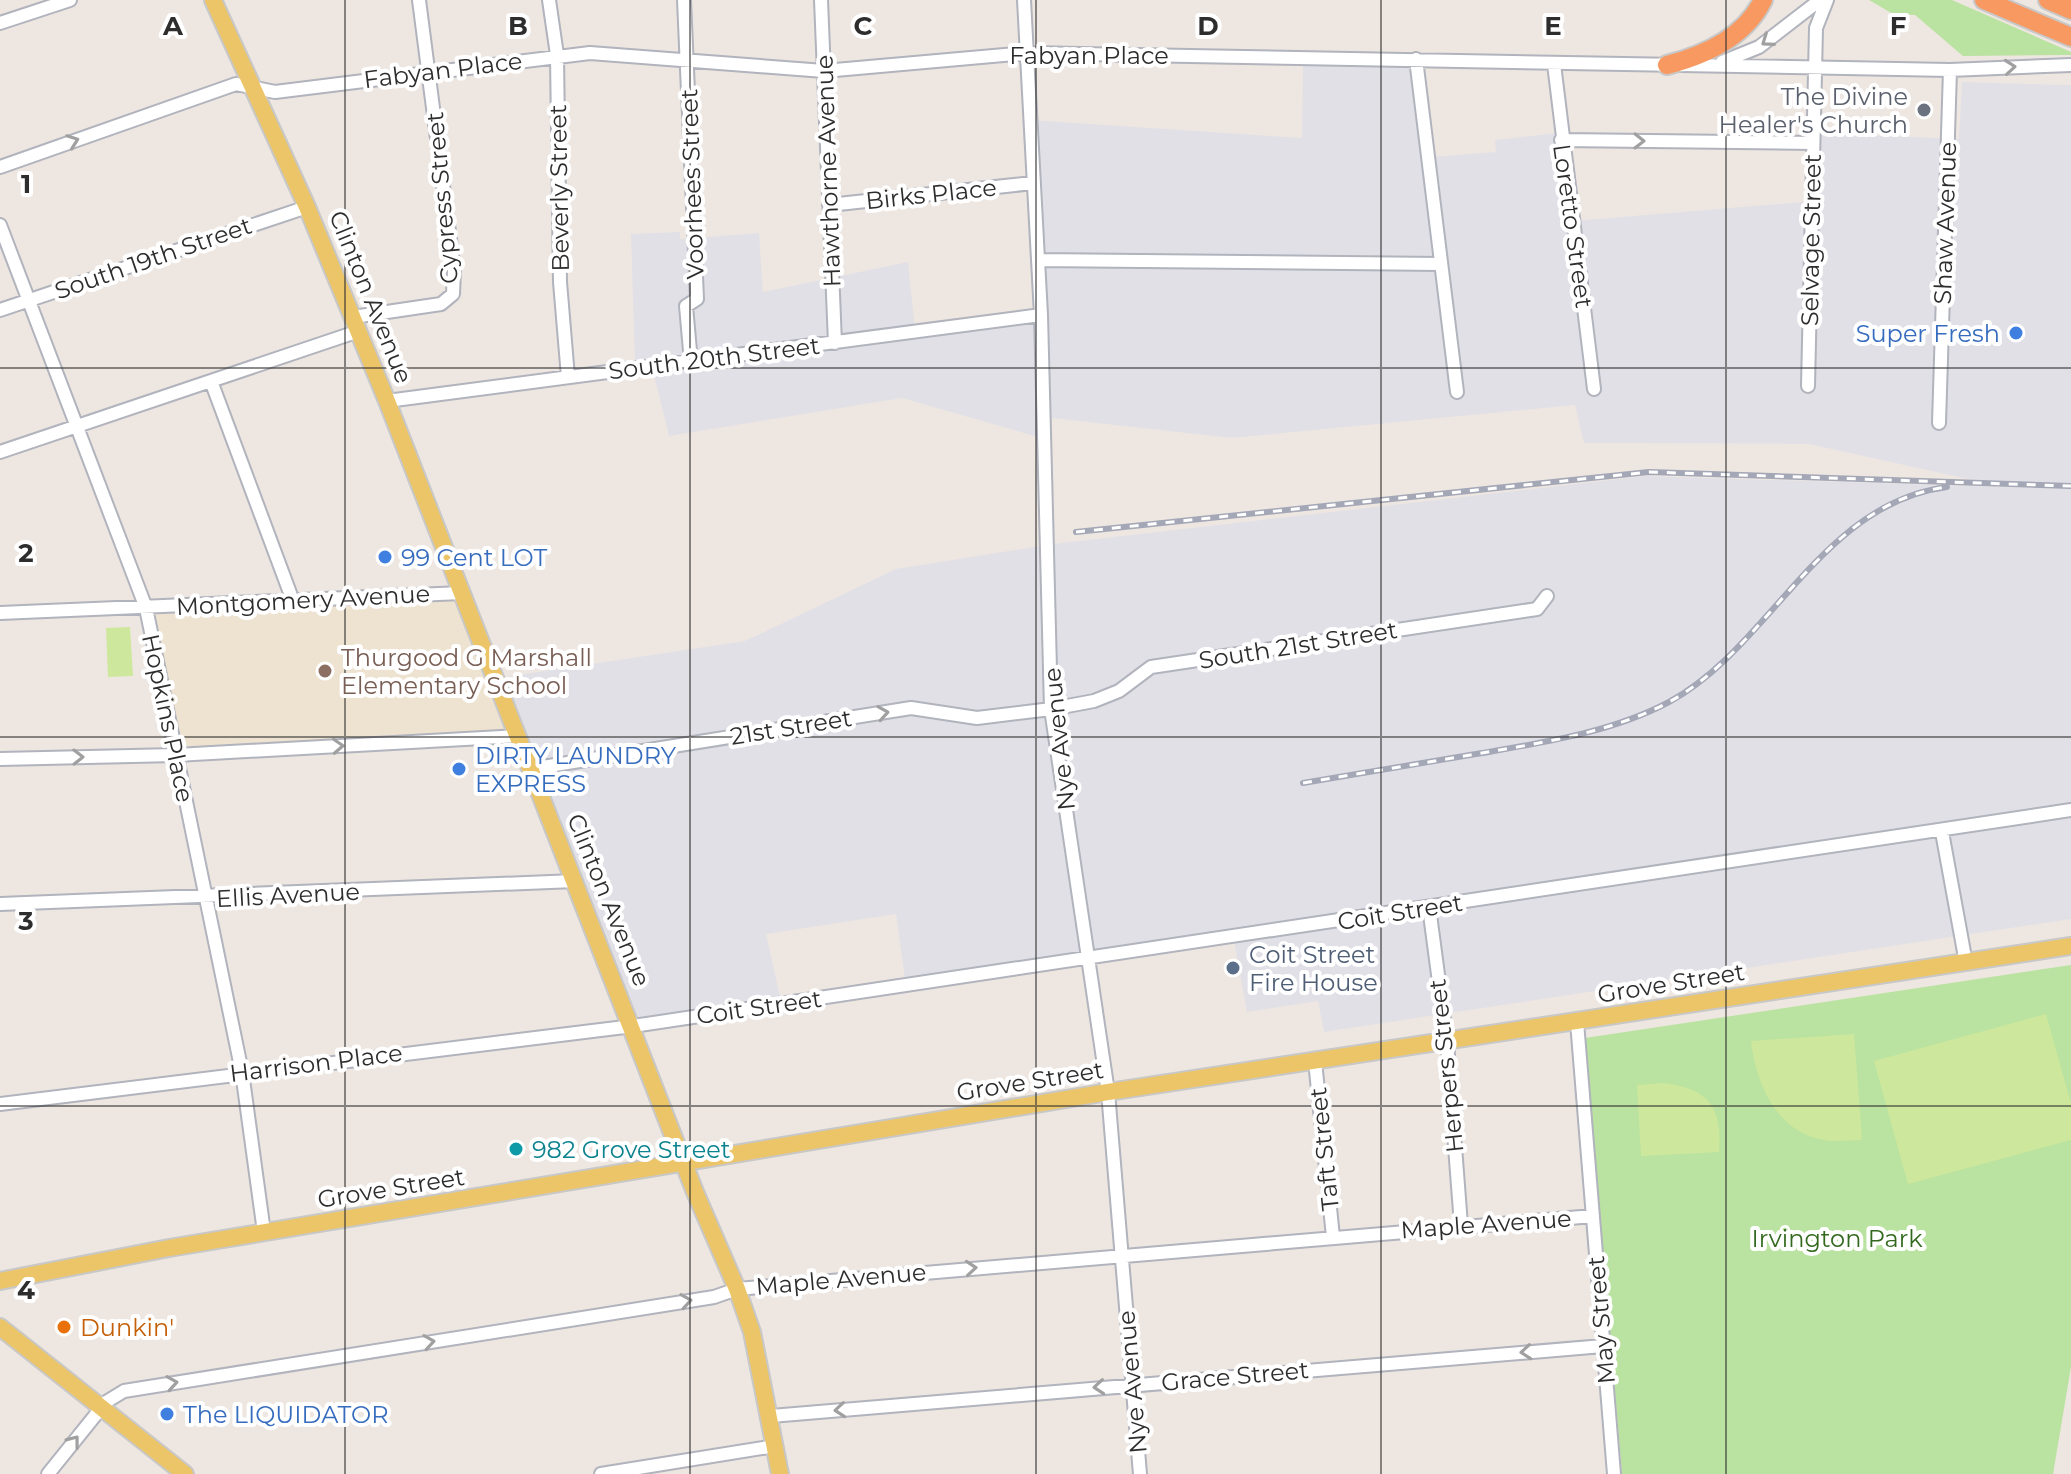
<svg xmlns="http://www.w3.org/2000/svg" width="2071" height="1474" font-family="Montserrat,sans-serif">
<rect width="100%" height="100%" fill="#eee7e1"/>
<path fill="#e2e0e7" d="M1303,56L1419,63L1431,157L1496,152L1495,140L1559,133L1573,221L1813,201L1814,133L1959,139L1962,82L2071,85V919L1324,1032L1318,1001L1247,1012L1233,936L906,986L896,914L766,934L782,1006L628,1024L491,679L745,641L896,569L1053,544L1645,476L2004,487L1809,444L1584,443L1575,405L1232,438L1052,418V441L902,398L669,436L651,363L635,364L631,234L680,232V239L759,233L763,292L908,262L915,330L1042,314L1029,120L1302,138Z"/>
<path fill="#eee3d1" d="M457,600L507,730L183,748L153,611Z"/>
<path fill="#bae2a0" d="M1869,0H1952L2071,52V55L1963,56L1915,15L1893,14Z
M2071,965V1367L2053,1474H1622L1585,1038Z"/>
<path fill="#cde89c" d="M130,627L133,676L108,677L106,628Z
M2046,1014L2071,1104V1140L1908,1184L1874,1061Z
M1854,1034L1862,1140C1850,1140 1836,1142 1824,1140C1776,1132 1756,1083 1751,1041Z
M1663,1083C1707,1088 1723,1106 1719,1152L1641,1156L1637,1085Z"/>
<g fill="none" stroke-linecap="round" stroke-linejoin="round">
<defs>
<path id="minor" d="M549,0L557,55L560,282L568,377
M684,0L697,299L686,306L691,362
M821,0L835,343
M1024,0L1041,315L1051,709L1108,1092L1140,1474
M0,23L70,0
M1416,59L1457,392
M1722,62L1759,47L1820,0
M1554,64L1594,389
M1561,140L1813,143
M0,167L236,84L275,92L590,53L824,71L1026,53L1950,70L2071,65
M829,205L1033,183
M0,225L146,608L242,1072L264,1232
M1038,260L1441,264
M0,310L307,207
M353,317L441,304L453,294L454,270L419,0
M211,381L293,601
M1808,386L1816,28L1827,0
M387,401L1041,315
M1939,423L1950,70
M0,452L359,331
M0,613L462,593
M0,759L176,755L517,736
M530,769L911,708L977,718L1051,709L1094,701L1119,691L1151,667L1537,609L1547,596
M1942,832L1966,963
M0,904L575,881
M1429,907L1447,1042L1461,1225
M1577,1022L1614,1474
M1315,1061L1333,1237
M0,1104L633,1026L2071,810
M771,1416L1603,1346
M48,1474L106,1402L124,1391L714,1297L737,1289L1593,1216
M601,1474L775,1446"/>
<path id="major" d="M213,0L307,207L387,401L695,1192L737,1289L752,1332L780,1474
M0,1281L169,1248L1108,1092L2071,946
M0,1327L185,1474"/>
<path id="highway" d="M1984,0L2071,37
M2048,0L2071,10
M1667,65C1706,55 1745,37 1763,0"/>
</defs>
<use href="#minor" stroke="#b1b3bd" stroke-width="16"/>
<use href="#major" stroke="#c8c8c8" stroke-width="20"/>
<use href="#highway" stroke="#c8c8c8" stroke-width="22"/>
<use href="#minor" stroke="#fff" stroke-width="12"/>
<use href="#major" stroke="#ecc568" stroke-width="16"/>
<use href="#highway" stroke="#f89961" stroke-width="18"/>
<defs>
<path id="rail" d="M1076,532L1649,472L2071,486
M1303,783C1361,773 1419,764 1476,754C1540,743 1611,733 1669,702C1771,647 1821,503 1947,487"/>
</defs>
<use href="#rail" stroke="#a3a7b6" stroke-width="6"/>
<use href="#rail" stroke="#fff" stroke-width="3" stroke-dasharray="9" stroke-linecap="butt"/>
</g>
<defs><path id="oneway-chevron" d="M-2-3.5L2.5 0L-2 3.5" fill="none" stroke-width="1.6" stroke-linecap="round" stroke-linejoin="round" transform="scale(2)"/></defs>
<g stroke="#a0a0a0">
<use href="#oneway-chevron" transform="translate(1767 41) rotate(145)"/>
<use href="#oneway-chevron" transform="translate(2010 67) rotate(-5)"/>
<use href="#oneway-chevron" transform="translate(73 141) rotate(-20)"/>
<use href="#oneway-chevron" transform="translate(1639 141) rotate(1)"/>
<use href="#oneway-chevron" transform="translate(883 713) rotate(-9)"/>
<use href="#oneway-chevron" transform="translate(338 746) rotate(-3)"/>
<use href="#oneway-chevron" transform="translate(78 757) rotate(-1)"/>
<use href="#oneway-chevron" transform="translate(971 1268) rotate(-5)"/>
<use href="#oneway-chevron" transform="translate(686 1301) rotate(-9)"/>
<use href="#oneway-chevron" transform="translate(429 1342) rotate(-9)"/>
<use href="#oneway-chevron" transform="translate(1526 1352) rotate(175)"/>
<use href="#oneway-chevron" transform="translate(172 1383) rotate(-9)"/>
<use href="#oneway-chevron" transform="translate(1099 1387) rotate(175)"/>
<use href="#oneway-chevron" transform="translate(840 1410) rotate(175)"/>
<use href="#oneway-chevron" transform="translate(74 1441) rotate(-52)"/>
</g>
<path fill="none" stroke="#2d2d2d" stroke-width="2" stroke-opacity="0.55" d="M345,0V1474M690,0V1474M1036,0V1474M1381,0V1474M1726,0V1474M0,368H2071M0,737H2071M0,1106H2071"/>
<circle fill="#6b7280" stroke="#fff" stroke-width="3" cx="1924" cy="110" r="8"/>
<g fill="#3f7fe0" stroke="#fff" stroke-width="3">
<circle cx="2016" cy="333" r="8"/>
<circle cx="385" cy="557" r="8"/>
<circle cx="459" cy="769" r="8"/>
<circle cx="167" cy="1414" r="8"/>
</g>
<circle fill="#8d6e63" stroke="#fff" stroke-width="3" cx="325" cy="671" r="8"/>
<circle fill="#5c6f8a" stroke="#fff" stroke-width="3" cx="1233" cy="968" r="8"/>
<circle fill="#0f9aa8" stroke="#fff" stroke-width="3" cx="516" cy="1149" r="8"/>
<circle fill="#e8710a" stroke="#fff" stroke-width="3" cx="64" cy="1327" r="8"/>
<g text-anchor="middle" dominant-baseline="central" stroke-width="8" stroke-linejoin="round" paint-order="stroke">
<g font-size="24" fill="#2d2d2d" stroke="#fff">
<text x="1089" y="55">Fabyan Place</text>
<text transform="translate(443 70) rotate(-7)">Fabyan Place</text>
<text transform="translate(828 171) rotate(-92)">Hawthorne Avenue</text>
<text transform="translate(692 184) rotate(-92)">Voorhees Street</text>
<text transform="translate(559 188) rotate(-91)">Beverly Street</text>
<text transform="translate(931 194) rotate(-6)">Birks Place</text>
<text transform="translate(442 198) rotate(-95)">Cypress Street</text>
<text transform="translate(1945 223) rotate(-88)">Shaw Avenue</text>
<text transform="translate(1573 226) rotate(82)">Loretto Street</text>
<text transform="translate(1811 240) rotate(-89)">Selvage Street</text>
<text transform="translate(153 258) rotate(-19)">South 19th Street</text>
<text transform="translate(371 297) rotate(68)">Clinton Avenue</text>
<text transform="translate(714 358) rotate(-7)">South 20th Street</text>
<text transform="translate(303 600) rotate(-3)">Montgomery Avenue</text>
<text transform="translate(1298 645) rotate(-9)">South 21st Street</text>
<text transform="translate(168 718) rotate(78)">Hopkins Place</text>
<text transform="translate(791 727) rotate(-9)">21st Street</text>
<text transform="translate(1059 739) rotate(-96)">Nye Avenue</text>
<text transform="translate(288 895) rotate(-3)">Ellis Avenue</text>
<text transform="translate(609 900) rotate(68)">Clinton Avenue</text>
<text transform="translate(1400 912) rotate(-9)">Coit Street</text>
<text transform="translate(1671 983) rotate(-9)">Grove Street</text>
<text transform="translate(759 1007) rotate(-8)">Coit Street</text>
<text transform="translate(316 1063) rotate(-7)">Harrison Place</text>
<text transform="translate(1446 1066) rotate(-96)">Herpers Street</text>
<text transform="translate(1030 1081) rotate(-9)">Grove Street</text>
<text transform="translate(1324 1149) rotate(-96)">Taft Street</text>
<text transform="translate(391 1188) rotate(-9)">Grove Street</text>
<text transform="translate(1486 1224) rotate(-4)">Maple Avenue</text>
<text transform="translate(841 1279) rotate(-5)">Maple Avenue</text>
<text transform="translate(1601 1320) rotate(-95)">May Street</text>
<text transform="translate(1235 1376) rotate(-5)">Grace Street</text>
<text transform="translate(1132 1382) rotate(-95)">Nye Avenue</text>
</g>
<g font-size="24" fill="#5b616d" stroke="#fff" text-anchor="end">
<text x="1908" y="96">The Divine<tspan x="1908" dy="28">Healer's Church</tspan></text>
</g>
<g font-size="24" fill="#366cbe" stroke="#fff" text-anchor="start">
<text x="2000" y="333" text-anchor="end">Super Fresh</text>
<text x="401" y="557">99 Cent LOT</text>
<text x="475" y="755">DIRTY LAUNDRY<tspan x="475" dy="28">EXPRESS</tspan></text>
<text x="183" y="1414">The LIQUIDATOR</text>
</g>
<g font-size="24" fill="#785e54" stroke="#fff" text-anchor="start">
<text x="341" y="657">Thurgood G Marshall<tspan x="341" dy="28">Elementary School</tspan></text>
</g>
<g font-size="24" fill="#4e5e75" stroke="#fff" text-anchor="start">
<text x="1249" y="954">Coit Street<tspan x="1249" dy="28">Fire House</tspan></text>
</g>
<g font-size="24" fill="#0d838f" stroke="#fff" text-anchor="start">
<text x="532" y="1149">982 Grove Street</text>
</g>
<g font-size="24" fill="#32691e" stroke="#fff">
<text x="1837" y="1238">Irvington Park</text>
</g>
<g font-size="24" fill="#c56008" stroke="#fff" text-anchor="start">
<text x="80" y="1327">Dunkin'</text>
</g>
</g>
<g font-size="26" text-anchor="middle" font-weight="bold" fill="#2d2d2d" stroke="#fff" stroke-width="8" stroke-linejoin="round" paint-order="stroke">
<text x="173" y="35">A</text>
<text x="518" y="35">B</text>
<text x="863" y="35">C</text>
<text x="1208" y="35">D</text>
<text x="1553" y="35">E</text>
<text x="1898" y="35">F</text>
<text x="26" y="193">1</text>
<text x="26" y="562">2</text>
<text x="26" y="930">3</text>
<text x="26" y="1299">4</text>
</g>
</svg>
